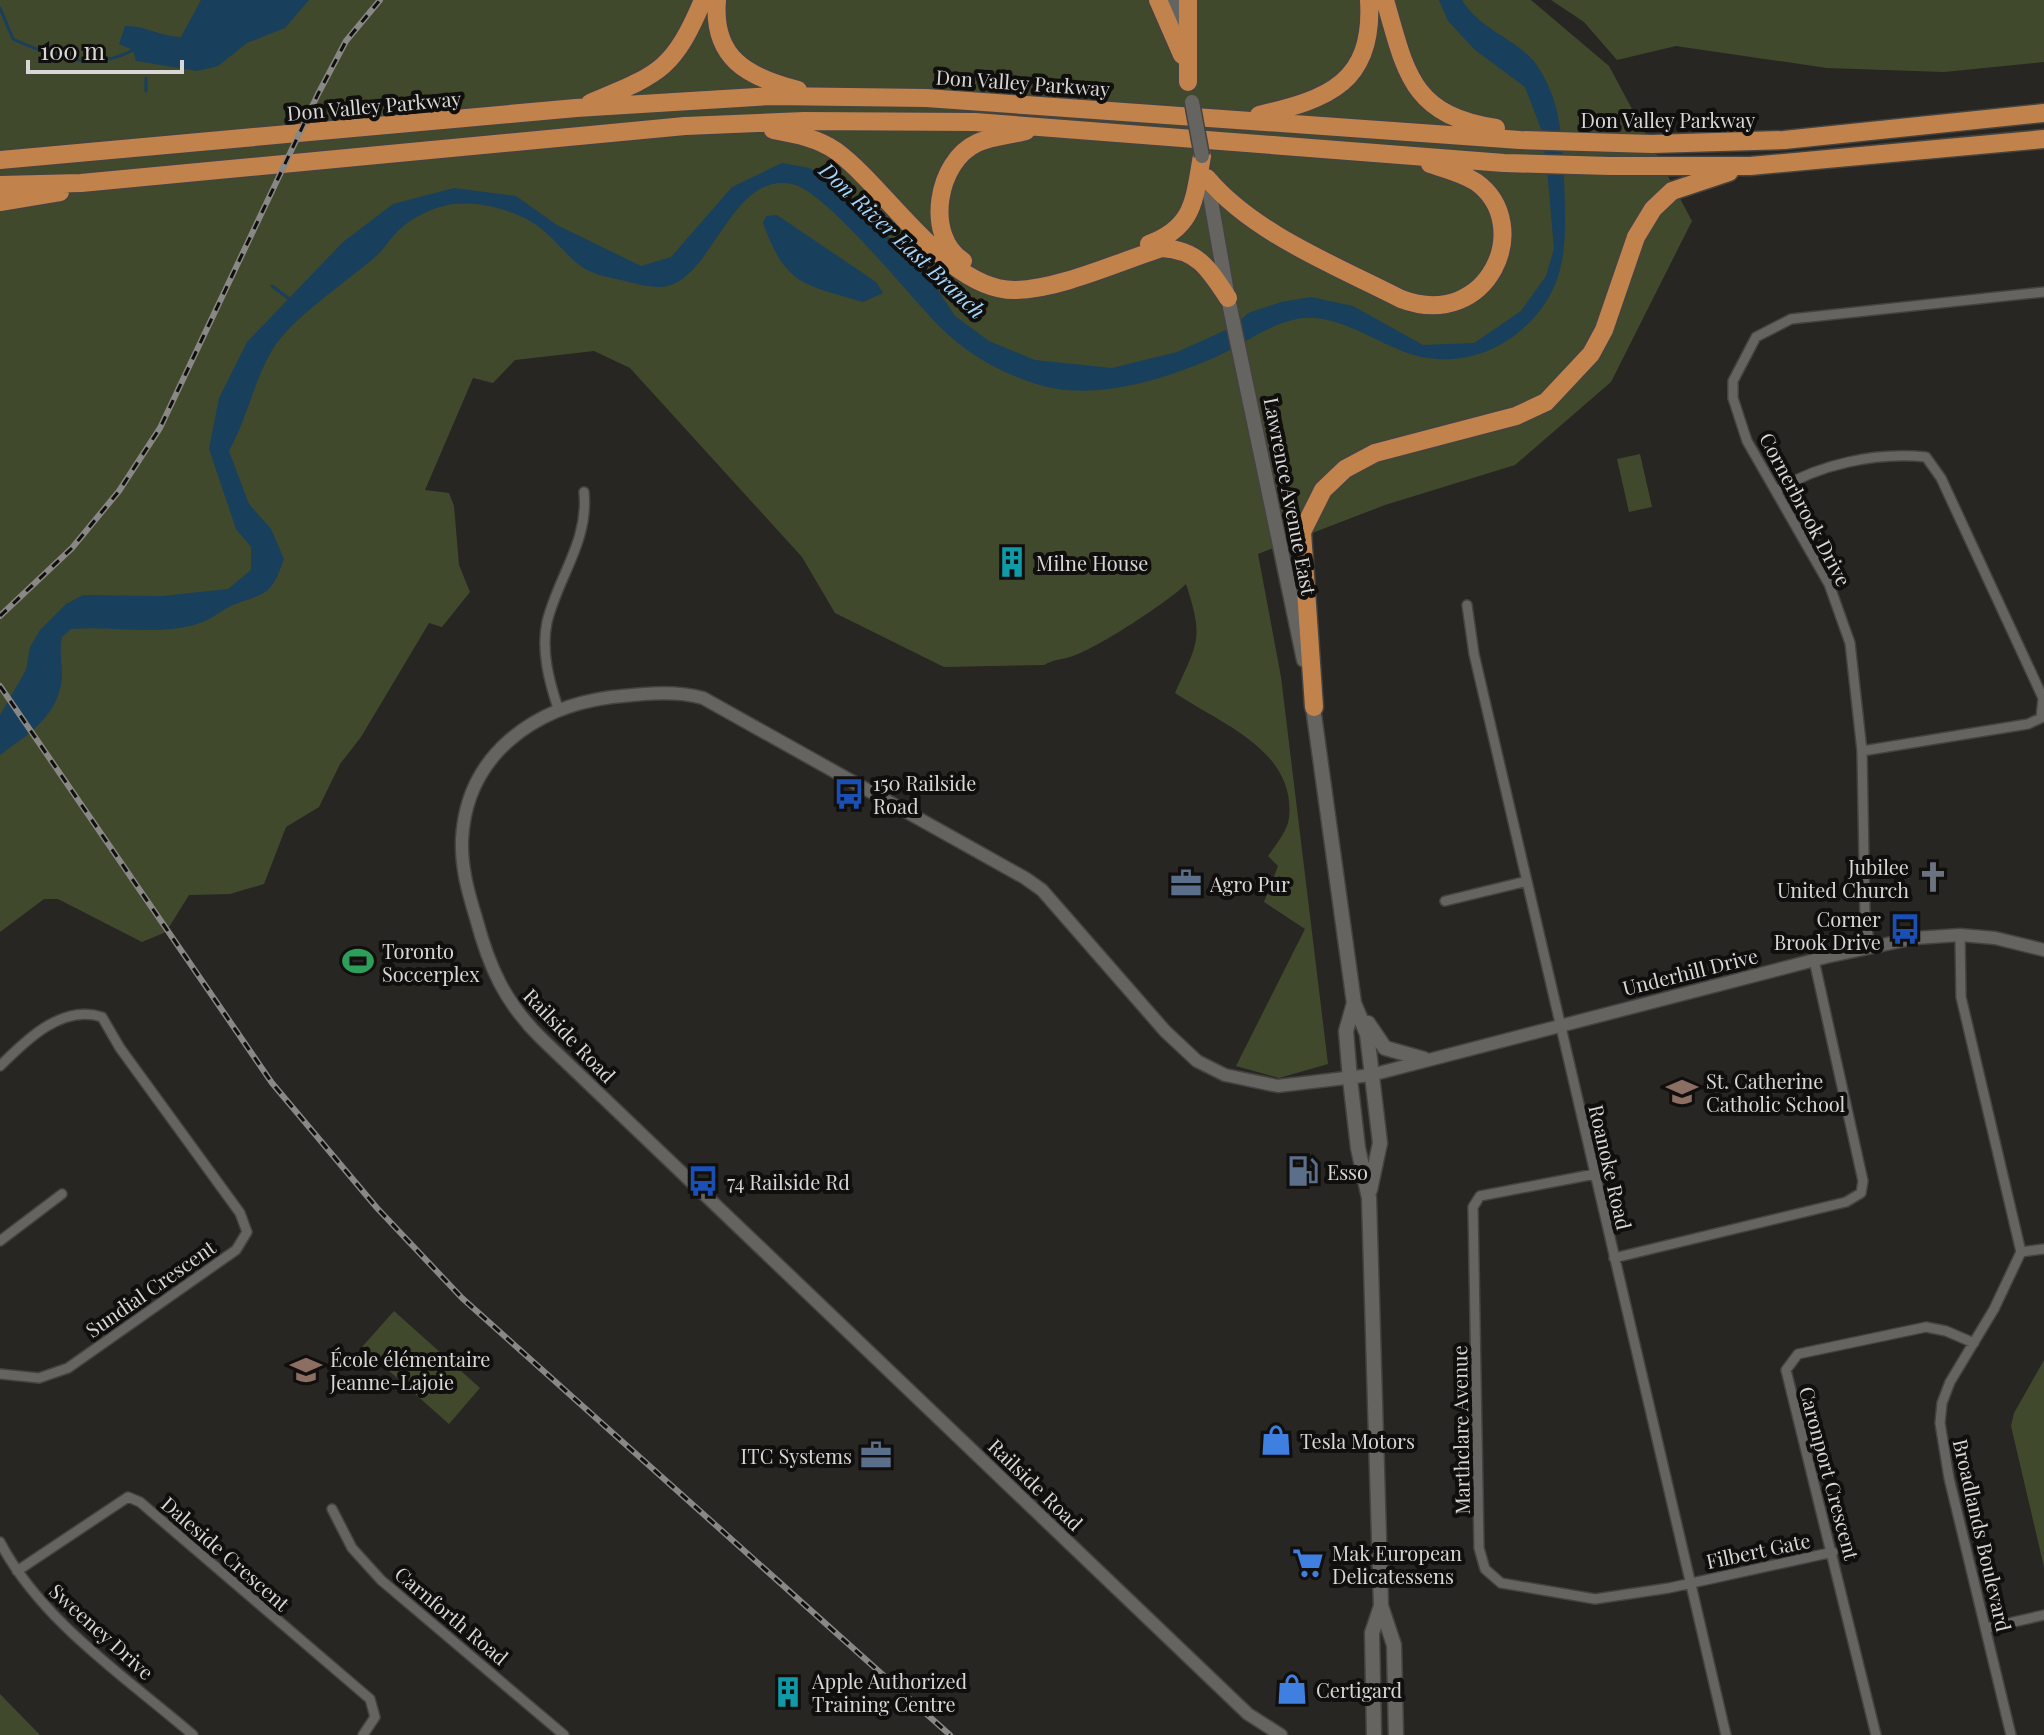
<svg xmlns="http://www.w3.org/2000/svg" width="2044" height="1735" font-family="'Playfair Display',serif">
<rect width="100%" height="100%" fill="#272623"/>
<path fill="#41492d" d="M0,0H1531L1609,66L1692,221L1611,382L1515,465L1385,505L1258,554L1281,677L1328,1064L1279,1078L1236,1066L1305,929L1264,902L1278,866L1268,856C1275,846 1288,830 1289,818C1296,750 1221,724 1175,693C1198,642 1204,639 1186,584C1168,602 1099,647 1073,656C1062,660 1054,659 1044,665L944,667L835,613L802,557L630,368L594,351L515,360L493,383L473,378L425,490L449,493L454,506L459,565L470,592L442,627L429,623L361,737L340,764L319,807L286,827L264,884L230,894L189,895L166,932L142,942L58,899H44L0,932Z
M1551,0H2044V62L1944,72L1827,68L1676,46L1617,60L1584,22Z
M1640,454L1652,507L1629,512L1617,459Z
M394,1311L480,1388L449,1424L362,1347Z
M2044,1360V1567L2011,1426L2014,1413Z
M0,1694L40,1735H0Z"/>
<path fill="#183f5b" d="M201,0H309L285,28L247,43L218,66L197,71L136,61L133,50L119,44L125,26C146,25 160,37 181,37Z
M1439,0H1462C1481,31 1519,40 1536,64C1561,100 1562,137 1564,178C1566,239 1571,289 1519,332C1496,351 1467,361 1437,359C1389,357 1343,309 1297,319C1267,325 1243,345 1216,357C1163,380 1090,403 1033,383C998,371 967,354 940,327C912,299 825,190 792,184C732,172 714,274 668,286C655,289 642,285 629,282C614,278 595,276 582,267C564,254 550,232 530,221C507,208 470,199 444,206C429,209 411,219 400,229C390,238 384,250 374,258C345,283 289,320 271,352C253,384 247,419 229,451L249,504L271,529L284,559C271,597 265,593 233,605C222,610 212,619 200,623C159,637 112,625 71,629L62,637C58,654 65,673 60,689C52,721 24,737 0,755V715L26,670L30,647L40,630L66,604L83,595L162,596L228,589L251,570V547L236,529L209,449L219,398L247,342L343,242L393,204L454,188L516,196L557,225L641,266L671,257L732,187L782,163L810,168L901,248L928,275L955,316L989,341L1035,360L1112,368L1177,352L1235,326L1248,313L1281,302L1311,297L1353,306L1423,345L1474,343L1521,311L1546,276L1554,249L1547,169L1541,129L1525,87L1475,50L1448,21Z
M777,215L876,282L883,293L863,302C803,284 786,286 763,223L766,216Z"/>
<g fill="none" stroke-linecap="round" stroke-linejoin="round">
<path stroke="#183f5b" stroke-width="3" d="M0,8L13,39C50,56 95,72 133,50
M146,91V78
M272,286L288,298"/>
<defs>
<path id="minor" d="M1776,491C1819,464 1876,452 1926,457L1941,478L2043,698L2041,718L2028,724L1862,751
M1467,605L1474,654L1726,1735
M558,708C549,681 541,651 547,622C558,577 589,541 584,492
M1445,901L1527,881
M1960,935L1961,997L2021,1252L1994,1309L1950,1382L1942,1403L1940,1423L1949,1478L2011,1735
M1870,947L1865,917L1862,751L1850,643L1829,584L1747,441L1733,398V381L1756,337L1791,319L2044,292
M0,1066C26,1040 62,1004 102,1017L120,1048L240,1213L247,1232L236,1250L68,1368L39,1378L0,1374
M1595,1174L1480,1196L1473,1207L1479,1548L1485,1569L1501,1583L1595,1599L1669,1588L1833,1552
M0,1241L62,1194
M2021,1252L2044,1249
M1614,1258L1846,1202L1861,1193L1863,1181L1814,960
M332,1509L352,1548L381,1580L564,1735
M0,1542C42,1622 126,1677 193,1735
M17,1571L128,1497L140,1502L370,1699L375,1717L363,1735
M1987,1628L2044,1615
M1876,1735L1786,1370L1798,1354L1926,1327L1946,1331L1974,1343"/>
<path id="tertiary" d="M1281,1735L1248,1714L542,1039C505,1003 489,967 476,918C468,892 461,867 462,840C466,755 534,707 612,697C643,694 673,690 703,698L1025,878L1042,890L1165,1031L1197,1061L1225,1075L1278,1086L1371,1075L1826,957L1915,938L1960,935L1995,938L2044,950"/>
<path id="secondary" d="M1172,0L1179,35
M1207,178L1228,298L1304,660
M1312,700L1354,1003L1346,1031L1350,1079L1358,1148L1369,1198L1381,1606L1394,1645L1396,1735
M1354,1003L1367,1034L1380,1143L1370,1190
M1368,1023L1385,1048L1424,1059
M1374,1735L1372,1633L1381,1606"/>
<path id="motorway" d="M717,0C712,58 747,77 798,90
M1158,0L1182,55
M1188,0V82
M1385,0C1406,73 1411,115 1496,128
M590,103C659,74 673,71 703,0
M1259,115C1328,99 1374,83 1369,0
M773,130C795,134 818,138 836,151C887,188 948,292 1016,290C1060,289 1118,262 1162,248C1198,250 1209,269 1228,298
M0,160L576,108L771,96L926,98L1520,140L1652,144L1784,140L2044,113
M1207,178C1254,234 1337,266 1401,299C1489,332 1535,224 1476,182C1462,173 1445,169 1430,164
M0,185L81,183L685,126L804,121L975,122L1504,163L1610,166H1750L2044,139
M0,202L60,192
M1149,244C1195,227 1194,199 1202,156
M963,261C924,236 937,161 977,143C991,136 1011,135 1026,131
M1314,707L1302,532L1323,490L1345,469L1375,453L1516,416L1546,402L1591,354L1604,330L1636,237L1653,209L1672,191L1729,172"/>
</defs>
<use href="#minor" stroke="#444340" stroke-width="12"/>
<use href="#tertiary" stroke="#444340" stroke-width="15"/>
<use href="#secondary" stroke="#444340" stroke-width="17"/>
<use href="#motorway" stroke="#444340" stroke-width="21"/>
<use href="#minor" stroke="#656460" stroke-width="9"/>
<use href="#tertiary" stroke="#656460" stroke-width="12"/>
<use href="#secondary" stroke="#656460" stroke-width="14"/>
<use href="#motorway" stroke="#c1834b" stroke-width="18"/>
<defs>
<path id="rail" d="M0,616L72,548L119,491L160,428L318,94L346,41L380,0
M0,686L272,1083L377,1208L462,1298L950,1735"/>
</defs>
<use href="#rail" stroke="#898886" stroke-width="6"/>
<use href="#rail" stroke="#100f0e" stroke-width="3" stroke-dasharray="9" stroke-linecap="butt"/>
<defs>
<path id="secondary-bridge" d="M1192,102L1202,156"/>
</defs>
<use href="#secondary-bridge" stroke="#444340" stroke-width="17" stroke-linecap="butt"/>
<use href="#secondary-bridge" stroke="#656460" stroke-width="14"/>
</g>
<defs>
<symbol id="building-bare" viewBox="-9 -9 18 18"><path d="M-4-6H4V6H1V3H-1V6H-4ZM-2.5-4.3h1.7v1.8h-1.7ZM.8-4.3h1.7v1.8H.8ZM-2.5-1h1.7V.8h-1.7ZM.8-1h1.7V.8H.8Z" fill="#0f9aa8" stroke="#100f0e" stroke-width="2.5" paint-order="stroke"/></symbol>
<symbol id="bus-bare" viewBox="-9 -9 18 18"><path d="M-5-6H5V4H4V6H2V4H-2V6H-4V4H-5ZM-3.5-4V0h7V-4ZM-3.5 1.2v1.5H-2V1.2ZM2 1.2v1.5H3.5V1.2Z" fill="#1a4fb4" stroke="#100f0e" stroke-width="2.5" paint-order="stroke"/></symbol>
<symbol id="church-bare" viewBox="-9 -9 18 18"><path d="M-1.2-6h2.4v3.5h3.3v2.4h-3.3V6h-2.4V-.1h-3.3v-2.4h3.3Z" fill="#6b7280" stroke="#100f0e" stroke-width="2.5" paint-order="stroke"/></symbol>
<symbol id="office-bare" viewBox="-9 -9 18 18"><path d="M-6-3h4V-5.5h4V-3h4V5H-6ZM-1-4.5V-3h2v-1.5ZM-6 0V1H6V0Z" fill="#5c6f8a" stroke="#100f0e" stroke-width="2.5" paint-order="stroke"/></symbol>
<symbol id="stadium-bare" viewBox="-9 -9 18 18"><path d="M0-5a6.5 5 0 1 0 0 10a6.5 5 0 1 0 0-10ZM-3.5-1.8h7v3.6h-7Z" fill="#2e9e5b" stroke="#100f0e" stroke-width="2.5" paint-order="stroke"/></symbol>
<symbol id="school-bare" viewBox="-9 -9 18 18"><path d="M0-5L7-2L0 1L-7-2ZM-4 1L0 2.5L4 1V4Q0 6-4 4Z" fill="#8d6e63" stroke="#100f0e" stroke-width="2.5" paint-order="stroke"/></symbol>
<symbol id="fuel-bare" viewBox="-9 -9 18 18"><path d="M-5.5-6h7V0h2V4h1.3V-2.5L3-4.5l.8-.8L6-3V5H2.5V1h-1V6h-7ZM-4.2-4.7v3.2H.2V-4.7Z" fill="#5c6f8a" stroke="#100f0e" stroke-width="2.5" paint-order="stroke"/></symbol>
<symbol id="shop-bare" viewBox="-9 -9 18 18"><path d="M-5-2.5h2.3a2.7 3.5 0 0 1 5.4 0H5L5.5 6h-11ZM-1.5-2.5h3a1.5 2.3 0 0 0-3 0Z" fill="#3f7fe0" stroke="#100f0e" stroke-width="2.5" paint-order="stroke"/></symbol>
<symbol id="supermarket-bare" viewBox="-9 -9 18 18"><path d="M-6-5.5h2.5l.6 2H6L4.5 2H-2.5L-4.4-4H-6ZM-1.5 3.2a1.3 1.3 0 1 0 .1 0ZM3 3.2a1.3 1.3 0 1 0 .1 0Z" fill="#3f7fe0" stroke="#100f0e" stroke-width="2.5" paint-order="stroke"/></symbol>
</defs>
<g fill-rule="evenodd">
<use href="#building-bare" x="990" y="540" width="44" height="44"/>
<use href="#bus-bare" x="827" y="772" width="44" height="44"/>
<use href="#church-bare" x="1911" y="855" width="44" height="44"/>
<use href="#office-bare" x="1164" y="861" width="44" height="44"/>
<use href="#bus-bare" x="1883" y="907" width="44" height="44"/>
<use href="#stadium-bare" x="336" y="939" width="44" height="44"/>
<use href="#school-bare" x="1660" y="1070" width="44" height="44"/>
<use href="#fuel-bare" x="1281" y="1149" width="44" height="44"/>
<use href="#bus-bare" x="681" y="1159" width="44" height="44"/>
<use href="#school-bare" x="284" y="1348" width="44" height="44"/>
<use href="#shop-bare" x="1254" y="1418" width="44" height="44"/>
<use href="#office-bare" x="854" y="1433" width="44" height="44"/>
<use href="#supermarket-bare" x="1286" y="1541" width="44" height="44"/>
<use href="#shop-bare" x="1270" y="1667" width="44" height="44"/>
<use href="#building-bare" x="766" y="1670" width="44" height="44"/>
</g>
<g text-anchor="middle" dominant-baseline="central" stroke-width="8" stroke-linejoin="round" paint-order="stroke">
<g font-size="20" fill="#d8d7d5" stroke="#100f0e">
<text transform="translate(1023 82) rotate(4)">Don Valley Parkway</text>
<text transform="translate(374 105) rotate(-5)">Don Valley Parkway</text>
<text x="1668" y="119">Don Valley Parkway</text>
<text transform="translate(1291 496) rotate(79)">Lawrence Avenue East</text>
<text transform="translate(1806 509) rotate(62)">Cornerbrook Drive</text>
<text transform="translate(1690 971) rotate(-14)">Underhill Drive</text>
<text transform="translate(570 1035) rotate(46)">Railside Road</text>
<text transform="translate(1611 1167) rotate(77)">Roanoke Road</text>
<text transform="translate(150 1288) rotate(-35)">Sundial Crescent</text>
<text transform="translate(1460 1430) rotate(-91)">Marthclare Avenue</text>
<text transform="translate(1830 1473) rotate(75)">Caronport Crescent</text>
<text transform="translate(1036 1484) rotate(44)">Railside Road</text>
<text transform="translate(1983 1535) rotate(77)">Broadlands Boulevard</text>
<text transform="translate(1758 1550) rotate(-12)">Filbert Gate</text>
<text transform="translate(226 1553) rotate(41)">Daleside Crescent</text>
<text transform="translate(452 1615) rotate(40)">Carnforth Road</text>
<text transform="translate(102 1631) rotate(42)">Sweeney Drive</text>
</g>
<g font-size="20" fill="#d8d7d5" stroke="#100f0e" text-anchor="start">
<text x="1036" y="562">Milne House</text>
<text x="873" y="782">150 Railside<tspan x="873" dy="23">Road</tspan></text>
<text x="1909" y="866" text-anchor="end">Jubilee<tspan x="1909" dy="23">United Church</tspan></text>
<text x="1210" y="883">Agro Pur</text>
<text x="1881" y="918" text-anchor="end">Corner<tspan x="1881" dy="23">Brook Drive</tspan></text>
<text x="382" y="950">Toronto<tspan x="382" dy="23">Soccerplex</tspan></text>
<text x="1706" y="1080">St. Catherine<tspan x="1706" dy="23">Catholic School</tspan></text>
<text x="1327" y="1171">Esso</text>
<text x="727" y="1181">74 Railside Rd</text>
<text x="330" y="1358">École élémentaire<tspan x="330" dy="23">Jeanne-Lajoie</tspan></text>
<text x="1300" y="1440">Tesla Motors</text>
<text x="852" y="1455" text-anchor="end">ITC Systems</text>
<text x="1332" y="1552">Mak European<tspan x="1332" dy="23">Delicatessens</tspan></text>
<text x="812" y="1680">Apple Authorized<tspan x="812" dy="23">Training Centre</tspan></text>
<text x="1316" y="1689">Certigard</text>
</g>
<g font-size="22" font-style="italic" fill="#a4d6fe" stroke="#100f0e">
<text transform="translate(903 240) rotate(43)">Don River East Branch</text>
</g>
</g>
<path d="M28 60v12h154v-12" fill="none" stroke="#d8d7d5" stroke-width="4"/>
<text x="40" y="60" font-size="24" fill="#d8d7d5" stroke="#100f0e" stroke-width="6" paint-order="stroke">100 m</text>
</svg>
